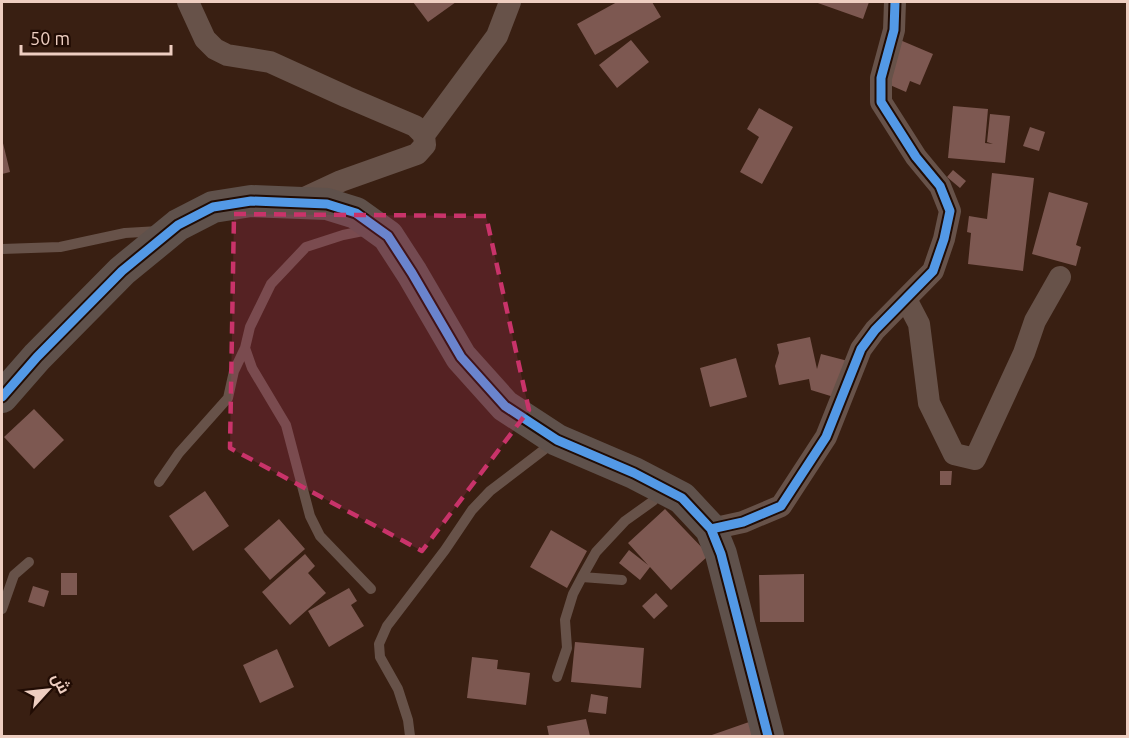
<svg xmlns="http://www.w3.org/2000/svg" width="1129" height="738" font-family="Ubuntu,Cairo,sans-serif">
<rect width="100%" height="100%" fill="#391f12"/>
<path fill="#7d5851" d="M413,2H456L428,22Z
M617,2H652L661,17L595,55L577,24Z
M815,2H869L863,19Z
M631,40L649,62L617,88L599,65Z
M900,40L933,54L920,85L910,81L906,92L883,82Z
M953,106L988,109L985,143L993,144L987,142L990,114L1010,116L1005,163L948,158Z
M759,108L793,127L762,184L740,172L759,137L747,129Z
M1030,127L1045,132L1039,151L1023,146Z
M2,139L10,172L2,174Z
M953,170L966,181L960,188L947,177Z
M992,173L1034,178L1023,271L968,264L971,233L967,232L969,216L987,219Z
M1049,192L1088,203L1076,245L1081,247L1076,266L1032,254Z
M810,337L817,369L821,354L848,361L837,398L811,390L809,379L779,385L775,366L779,353L777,344Z
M736,358L747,397L710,407L700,368Z
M34,409L64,440L34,469L4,437Z
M940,471H952L951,485H940Z
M205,491L229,526L193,551L169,516Z
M665,509L709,555L671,590L650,567L640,580L619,563L629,550L648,565L628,543Z
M279,519L305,549L270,580L244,549Z
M551,530L587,551L567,588L530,567Z
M305,554L315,566L308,573L326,593L290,625L262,592Z
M61,573H77V595H61Z
M804,574V622H760L759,575Z
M33,586L49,591L44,607L28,602Z
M349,588L357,601L351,605L364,626L329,647L308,611Z
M656,593L668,606L654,619L642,606Z
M575,642L644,648L641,688L571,682Z
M277,649L294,687L260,703L243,665Z
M472,657L498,660L497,669L530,673L526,705L467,698Z
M591,694L608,697L606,714L588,712Z
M586,719L590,736H549L547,726Z
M749,722L754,736H709Z"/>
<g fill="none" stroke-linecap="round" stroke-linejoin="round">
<path stroke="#675249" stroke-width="10" d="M368,230L343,235L306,247L271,284L250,327L245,348L252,368L286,425L310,516L320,536L371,589
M2,249L60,247L125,233L159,231
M159,482L179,453L228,398L234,371L245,348
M582,577L622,580
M2,609L14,575L29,562
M557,677L567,648L565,620L573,594L582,577L596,552L625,521L653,501L662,491
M410,736L408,720L398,689L380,657L379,644L387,626L445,550L472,510L490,491L554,442"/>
<path stroke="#675249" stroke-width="22" d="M188,2L205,39L215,49L227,55L270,62L347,97L415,126L424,135L425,145L417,154L341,181L298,201
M424,135L497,36L510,2
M906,299L919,324L929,403L954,454L975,459L1024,353L1035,321L1060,277
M711,529L743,522L781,506L826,437L861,349L875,330L933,271L944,239L950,211L940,186L916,157L881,102V78L894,30L895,2"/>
<path stroke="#5f514b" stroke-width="32" d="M2,397L37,357L122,271L178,225L213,207L251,201L327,204L356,213L388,236L412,273L461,357L505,406L557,440L634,473L682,498L711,529L721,554L768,736"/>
<defs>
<path id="cycleway" d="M2,397L37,357L122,271L178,225L213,207L251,201L327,204L356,213L388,236L412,273L461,357L505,406L557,440L634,473L682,498L711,529L721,554L768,736
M711,529L743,522L781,506L826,437L861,349L875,330L933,271L944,239L950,211L940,186L916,157L881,102V78L894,30L895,2"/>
</defs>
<use href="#cycleway" stroke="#210c04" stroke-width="13"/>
<use href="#cycleway" stroke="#5399e6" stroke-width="9"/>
</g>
<path fill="#c9336a" fill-opacity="0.2" stroke="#c9336a" stroke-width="4.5" stroke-dasharray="12 8" stroke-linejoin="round" d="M234,214L486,216L529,410L422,551L230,448Z"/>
<rect width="1129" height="738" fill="none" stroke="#eecec1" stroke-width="6"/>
<g transform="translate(48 690) rotate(63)" stroke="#210c04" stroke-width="4.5" paint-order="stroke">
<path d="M0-4.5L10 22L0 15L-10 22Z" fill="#eecec1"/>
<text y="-9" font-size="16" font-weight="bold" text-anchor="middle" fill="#eecec1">ش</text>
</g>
<path d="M21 45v9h150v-9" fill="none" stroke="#eecec1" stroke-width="3"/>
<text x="30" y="45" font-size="18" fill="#eecec1" stroke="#210c04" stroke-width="4.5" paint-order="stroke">50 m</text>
</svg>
